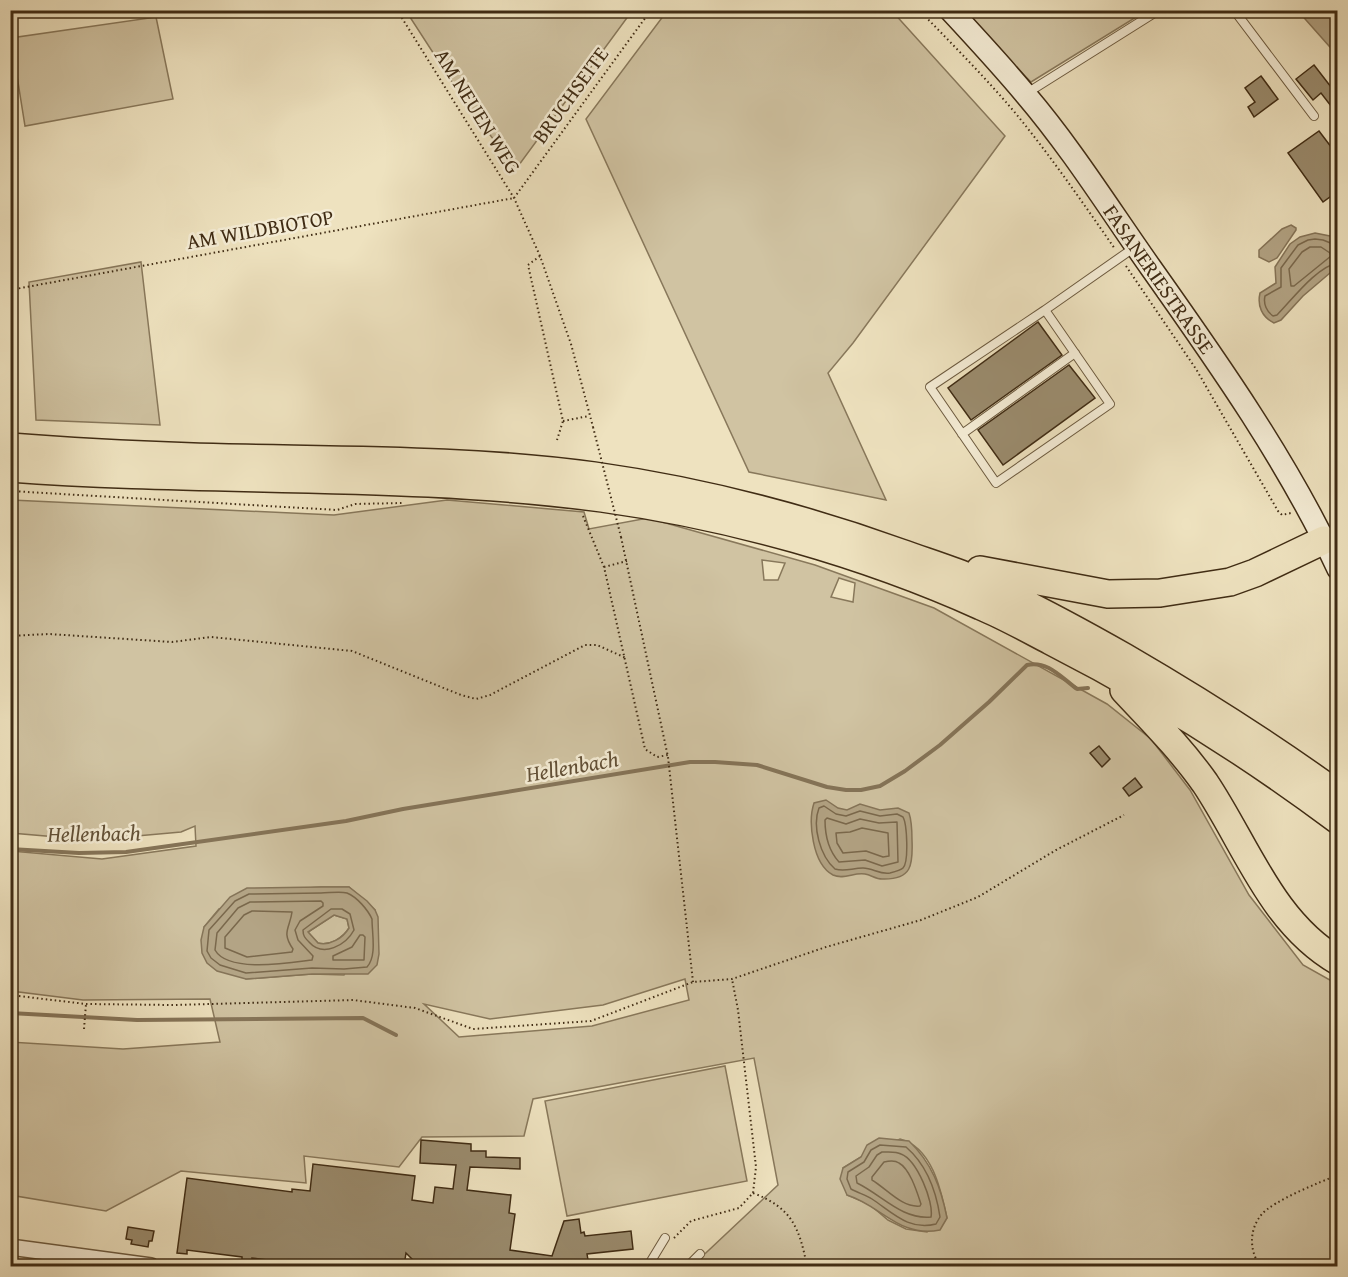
<svg xmlns="http://www.w3.org/2000/svg" width="1348" height="1277" font-family="'Gentium Book Plus',serif">
<rect width="100%" height="100%" fill="#eee2bf"/>
<filter id="stains"><feTurbulence type="fractalNoise" baseFrequency=".00333" numOctaves="4"/><feColorMatrix values="0 0 0 0 .2 0 0 0 0 .09 0 0 0 0 .02 0 0 0 .5 -.17"/></filter>
<radialGradient id="worn" r=".72"><stop offset=".6" stop-color="#630" stop-opacity="0"/><stop offset="1" stop-color="#630" stop-opacity=".3"/></radialGradient>
<path fill="#d0c3a2" stroke="#88785b" stroke-width="1.5" fill-rule="evenodd" d="M406,11H632L516,169L465,102Z
M892,11L1005,136L853,343L828,373L886,500L749,472L586,119L667,11Z
M959,11H1146L1031,82Z
M156,17L173,99L25,126L11,38Z
M141,262L160,425L36,420L29,282Z
M11,500L334,515L447,500L584,512L589,529L648,518L815,565L934,608L1107,704L1151,739L1190,790L1249,895L1303,965L1337,984V1266H692L778,1185L754,1058L533,1099L524,1136L422,1137L399,1167L304,1156L306,1183L181,1171L106,1211L10,1195V1042L123,1049L220,1042L210,999L83,1000L11,991V851L102,859L196,846L195,826L181,832L92,840L11,833ZM762,560L785,563L778,580H764ZM839,578L855,583L853,602L831,597ZM321,887H349L375,910L344,975L312,974L246,979L204,927L219,909L294,889ZM685,979L689,1000L592,1026L459,1037L424,1004L490,1019L603,1005ZM900,1139C932,1147 941,1190 947,1218L927,1232L906,1229L888,1220L869,1204L847,1195L843,1168L861,1157Z
M334,915L347,919L349,928C343,938 330,946 318,943L308,932Z
M725,1066L747,1181L567,1216L545,1101Z"/>
<path fill="#b3a485" stroke="#857458" stroke-width="1.5" fill-rule="evenodd" d="M1298,11H1337V55Z
M1291,225L1296,228V230L1277,258L1269,262L1259,257V250L1282,229Z
M1315,233L1330,236L1336,241L1337,267L1303,296L1281,320L1274,323C1262,317 1257,306 1260,293L1276,283L1275,267L1290,244L1300,237Z
M826,800L838,808L847,810L860,804L880,810L898,808L909,813C912,822 912,831 912,840C913,865 912,880 882,879C876,879 871,875 865,874C854,872 844,880 833,875C812,864 808,821 814,803Z
M321,887H349L367,901L375,910L378,917L379,954L377,965L368,974H312L246,979L217,971L207,963L202,953L201,940L204,927L230,897L247,888ZM334,915L347,919L349,928C343,938 330,946 318,943L308,932Z
M879,1138L909,1141C932,1163 941,1188 947,1218L940,1230C899,1238 882,1206 847,1195L840,1179L843,1168L861,1157L867,1145Z"/>
<g fill="none" stroke-linecap="round" stroke-linejoin="round">
<path stroke="#7a684c" stroke-width="1.5" d="M1338,246L1323,240L1315,239L1308,240L1298,245L1281,268V287L1265,296C1263,304 1267,312 1273,316L1277,315C1291,301 1317,266 1338,263
M1310,247H1321L1330,253L1331,256L1294,286H1291L1289,269L1302,252Z
M824,806L836,814L846,816L860,811L880,816L897,814L903,817C907,824 909,862 903,868C901,870 894,872 890,873C880,875 873,868 863,868C852,868 845,872 835,869C820,856 812,826 819,808Z
M827,818L846,824L860,819L879,823L897,822L898,862L882,866L865,860L839,862C829,851 825,835 825,820Z
M862,828L888,833L889,856L883,857L866,851L843,853L837,843L836,833L850,832Z
M321,893C329,893 340,891 347,893C357,897 368,910 372,919C372,934 377,956 367,967L344,969L312,968L246,973L220,965L211,958L207,951L209,930L235,901L249,894Z
M321,901L323,903V906L300,921L295,930L298,940L313,956L312,960C288,963 228,973 215,950L217,933L238,908L250,902Z
M331,909H342L350,914L354,930C346,945 323,958 309,942C305,938 303,936 303,930Z
M252,911L292,912C290,928 281,932 293,949L292,952L247,957L225,948V937L244,915Z
M360,935H363L365,937L364,960H333V956L352,947Z
M880,1145L906,1147C927,1165 936,1190 940,1217L936,1224C909,1231 893,1213 872,1199C866,1195 858,1193 851,1189L847,1179L848,1172L864,1162L871,1150Z
M882,1152C888,1152 896,1151 901,1154C917,1160 934,1202 931,1217C902,1220 882,1195 857,1183L856,1176L869,1167L877,1155Z
M884,1162C888,1161 895,1160 899,1163C910,1169 917,1192 921,1204L920,1206C902,1208 887,1189 872,1180V1177Z"/>
<path stroke="#857458" stroke-width="4" d="M10,849L79,853L126,852L346,821L403,809L690,762H715L757,765L827,787L846,790H861L880,786L905,771L940,745L989,702L1027,665C1047,660 1062,678 1077,689L1088,688
M10,1013L137,1020L363,1018L396,1035"/>
</g>
<path fill="#9a8b6d" stroke="#402c14" stroke-width="1.5" d="M1314,65L1338,96V115L1321,93L1313,100L1296,79Z
M1261,76L1278,99L1254,117L1248,107L1255,102L1245,88Z
M1319,131L1338,156V191L1323,202L1288,153Z
M1038,322L1062,355L971,420L948,388Z
M1069,365L1095,398L1003,465L978,430Z
M1099,746L1110,759L1102,767L1090,753Z
M1135,778L1142,787L1129,796L1123,788Z
M421,1140L471,1144V1151H486V1157L520,1158V1169L470,1167L467,1190L511,1195L509,1213L515,1214L510,1250L552,1256L564,1221L579,1219L581,1233L584,1232L585,1236L631,1231L633,1249L587,1254L589,1266H419L406,1253L404,1266H321L300,1264V1266H290V1263L252,1258V1263L242,1262V1257L187,1250V1254L177,1253L187,1178L292,1192V1189L310,1191L313,1164L415,1176L412,1200L433,1203L435,1187L453,1189L456,1165L420,1163Z
M128,1227L154,1231L152,1241H149L148,1247L131,1244L132,1240L126,1239Z"/>
<g fill="none" stroke-linecap="round" stroke-linejoin="round">
<defs>
<path id="lane" d="M1234,10L1314,116
M1027,93L1159,10
M1045,310L930,387L996,483L1110,404L1045,310L1135,247
M962,434L1075,353
M648,1266L665,1238
M688,1266L700,1254"/>
<path id="street" d="M10,1247L151,1266"/>
<path id="secondary" d="M950,10C976,38 1002,66 1026,95C1072,149 1110,210 1151,268C1219,364 1288,462 1338,569"/>
<path id="highway" d="M10,447C71,452 132,455 193,457C327,461 462,458 594,476C700,491 801,517 901,553C923,561 946,568 968,577C1022,600 1073,628 1124,657C1198,700 1269,745 1338,795
M10,468C207,483 406,472 602,498C731,516 863,553 981,606C1005,616 1028,629 1051,641C1151,692 1247,752 1338,820
M980,570L1108,594L1160,593L1230,582L1255,573L1324,540
M1124,690C1152,720 1181,749 1205,783C1246,844 1271,922 1338,961"/>
</defs>
<use href="#lane" stroke="#6c5a3f" stroke-width="10"/>
<use href="#street" stroke="#6c5a3f" stroke-width="18"/>
<use href="#secondary" stroke="#402c14" stroke-width="24"/>
<use href="#highway" stroke="#402c14" stroke-width="30"/>
<path stroke="#402c14" stroke-width="2" stroke-dasharray="1.5 3" stroke-linecap="butt" d="M397,10L514,198L540,256L571,344L593,427
M919,10C952,44 986,78 1017,115C1052,158 1083,203 1115,249
M514,198L651,10
M540,256L528,265L563,421L557,440
M1126,266L1196,369L1278,511L1282,515L1291,513
M10,290L514,198
M563,421L589,416
M10,491L337,510L355,504L402,503
M583,516L604,567L645,749L657,757L668,755
M621,537L668,757L693,982
M604,567L627,561
M10,636L49,634L172,642L211,637L352,651L461,695L476,699L490,695L585,645H597L626,658
M10,995L86,1004L173,1005L353,1000L415,1008L473,1029L591,1021L693,982L732,979L826,947L921,920L978,897L1056,850L1124,815
M84,1029L86,1004
M753,1193C792,1208 799,1227 807,1266
M674,1238L691,1221L739,1208L753,1193L756,1167L738,1010L732,979
M1260,1266C1249,1250 1249,1229 1262,1214C1273,1201 1320,1182 1338,1175"/>
<use href="#lane" stroke="#f4ecd5" stroke-width="8"/>
<use href="#street" stroke="#f4ecd5" stroke-width="15"/>
<use href="#secondary" stroke="#f4ecd5" stroke-width="21"/>
<use href="#highway" stroke="#eee2bf" stroke-width="27"/>
<path stroke="#402c14" stroke-width="2" stroke-dasharray="1.5 3" stroke-linecap="butt" d="M593,427L621,537"/>
</g>
<g text-anchor="middle" dominant-baseline="central" stroke-width="5" stroke-linejoin="round" paint-order="stroke">
<g font-size="21" fill="#402c14" stroke="#f4ecd5">
<text transform="translate(570 95) rotate(-54)">BRUCHSEITE</text>
<text transform="translate(478 111) rotate(58)">AM NEUEN WEG</text>
<text transform="translate(260 229) rotate(-10)">AM WILDBIOTOP</text>
<text transform="translate(1159 279) rotate(55)">FASANERIESTRASSE</text>
</g>
<g font-size="22" font-style="italic" fill="#625036" stroke="#f4ecd5">
<text transform="translate(572 766) rotate(-10)">Hellenbach</text>
<text transform="translate(94 833) rotate(-1)">Hellenbach</text>
</g>
</g>
<rect width="1348" height="1277" fill="none" stroke="#eee2bf" stroke-width="36"/>
<rect x="12" y="12" width="1324" height="1253" fill="none" stroke="#402c14" stroke-width="3"/>
<rect x="18" y="18" width="1312" height="1241" fill="none" stroke="#402c14" stroke-width="1.5"/>
<rect width="100%" height="100%" filter="url(#stains)"/>
<rect width="100%" height="100%" fill="url(#worn)"/>
</svg>
